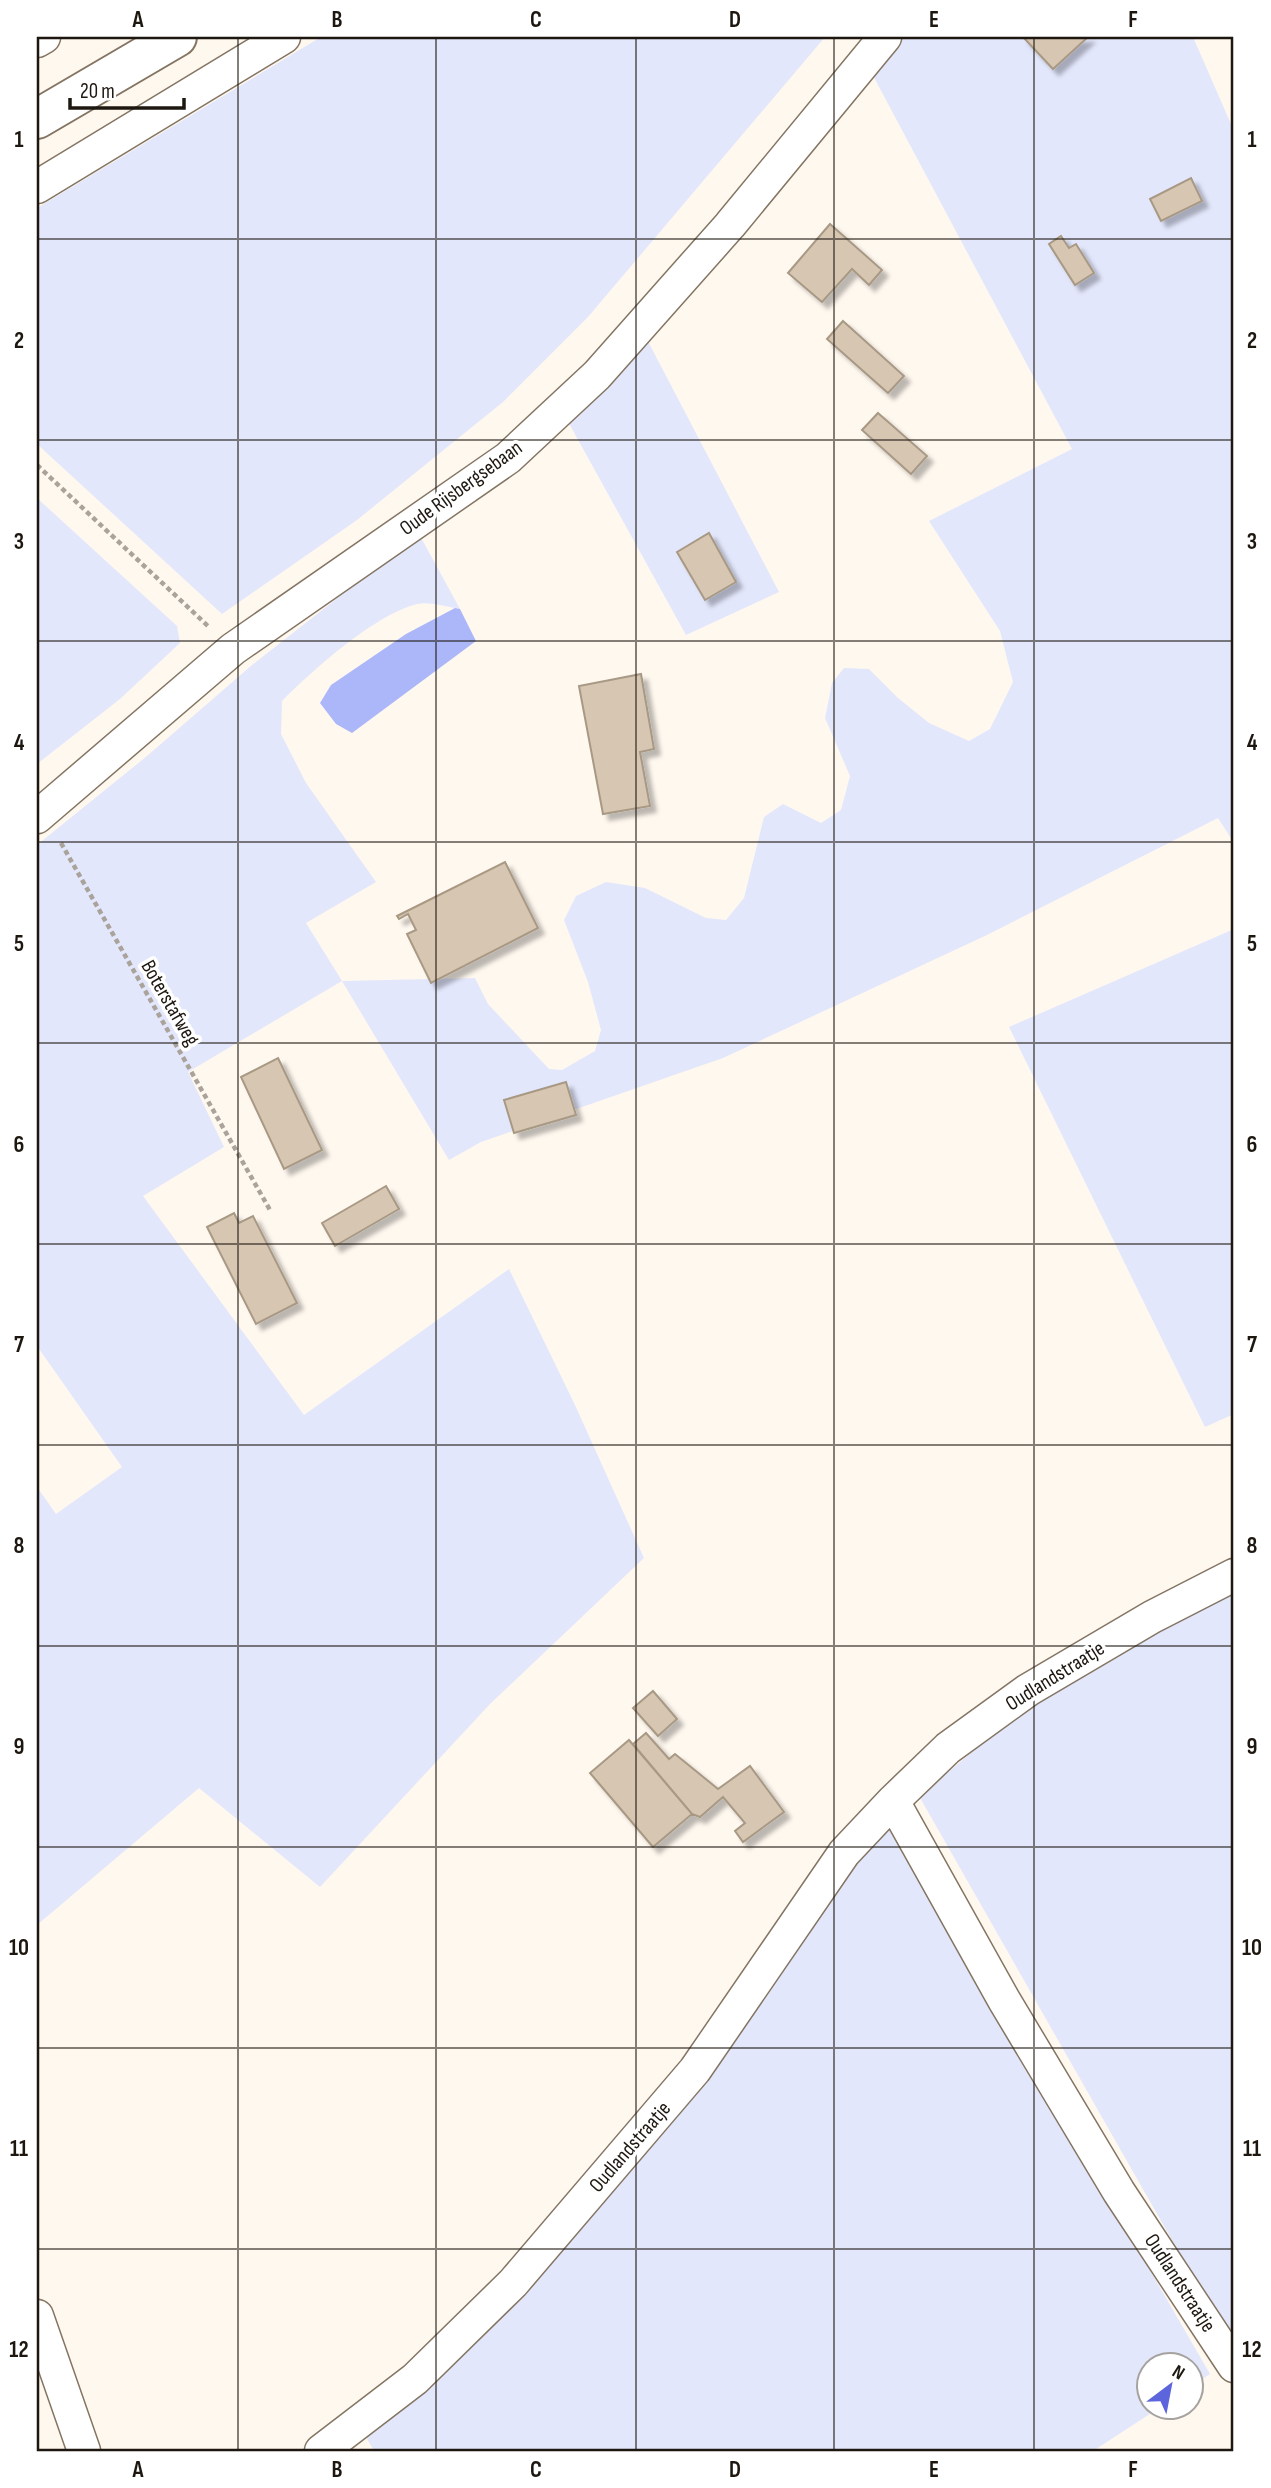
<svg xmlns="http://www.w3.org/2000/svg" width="1271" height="2488" font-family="'Sofia Sans Condensed',sans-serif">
<defs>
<filter id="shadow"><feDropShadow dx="6" dy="6" stdDeviation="2" flood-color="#0004"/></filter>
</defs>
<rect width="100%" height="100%" fill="#fff8ef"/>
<path fill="#e3e7fc" d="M321,37H825L588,317L503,402L357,520L222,614L37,444V208Z
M877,37H1193L1234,131V843L1218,818L987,935L723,1058L481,1142L449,1160L342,981L188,1072L224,1147L143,1196L304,1415L509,1269L575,1405L644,1558L490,1704L320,1887L199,1788L37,1925V1487L56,1514L122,1467L37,1346V845L147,756L252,665L419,534L460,609C448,607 429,601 417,604C374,615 314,669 282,701L281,734L306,783L376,882L306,923L342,981L475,978L488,1004L549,1069L562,1070L595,1051L601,1030L588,982L564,920L576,896L606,882L645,888L706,918L726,920L744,898L764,817L783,804L821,823L841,810L850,776L825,718L832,683L844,668L869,669L898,698L929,723L969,741L990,729L1013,682L1000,631L929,521L1072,449L862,55Z
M641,328L779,592L686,635L561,409Z
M37,498L177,626L180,643L120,699L37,764Z
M1234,929V1414L1205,1427L1009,1027Z
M1234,1591V2349L919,1796L1045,1692Z
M886,1814L1210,2374L1191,2387L1190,2366H1148V2408H1159L1093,2451H374L362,2430L494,2315Z"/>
<path fill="#acb7f9" d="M455,608L460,609L476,641L352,733L336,724L320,703L331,685L406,634Z"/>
<path fill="#d7c6b2" stroke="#a89985" stroke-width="2" filter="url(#shadow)" d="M1023,37H1088L1053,69Z
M1191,178L1202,201L1161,221L1150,199Z
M830,224L882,270L869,285L852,269L822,302L788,273Z
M1061,236L1069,248L1076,244L1094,273L1075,285L1049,244Z
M843,321L904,376L888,393L827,339Z
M878,413L927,456L911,474L862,430Z
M709,533L736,582L705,600L677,552Z
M641,674L654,749L640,752L650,806L603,814L579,686Z
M505,862L538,928L431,983L407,934L416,930L408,914L399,919L397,916Z
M278,1058L322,1150L284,1169L241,1077Z
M566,1082L576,1115L514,1133L504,1100Z
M386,1186L399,1209L335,1246L322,1223Z
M234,1213L239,1223L253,1216L297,1303L256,1324L207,1227Z
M653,1691L677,1719L658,1736L633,1708Z
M646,1733L669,1759L675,1754L718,1789L750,1766L784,1812L743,1842L735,1831L745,1823L723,1797L700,1817L692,1814L633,1744Z
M629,1740L692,1814L653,1847L590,1773Z"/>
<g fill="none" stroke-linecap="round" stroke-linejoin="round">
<defs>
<path id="minor" d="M37,41L44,37
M37,187L284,37
M37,817L233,649L508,458L597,375L730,225L885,37
M893,1801L1004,2000L1119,2192L1234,2366
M37,2316L84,2451
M321,2451L415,2379L513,2283L695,2070L844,1853L893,1801L948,1748L1028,1690L1152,1617L1234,1575"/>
<path id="primary" d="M37,119L177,37"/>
</defs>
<use href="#minor" stroke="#847563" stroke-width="35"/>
<use href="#primary" stroke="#847563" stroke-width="42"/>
<path stroke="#aaa39b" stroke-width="4.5" stroke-dasharray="5 3.5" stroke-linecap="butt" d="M37,465L209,627
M61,843L270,1210"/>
<use href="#minor" stroke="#fff" stroke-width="32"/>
<use href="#primary" stroke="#fff" stroke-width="38"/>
</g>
<path fill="none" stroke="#1d1710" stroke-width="2" stroke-opacity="0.55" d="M238,37V2451M436,37V2451M636,37V2451M834,37V2451M1034,37V2451M37,239H1234M37,440H1234M37,641H1234M37,842H1234M37,1043H1234M37,1244H1234M37,1445H1234M37,1646H1234M37,1847H1234M37,2048H1234M37,2249H1234"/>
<g text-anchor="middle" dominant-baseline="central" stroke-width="7" stroke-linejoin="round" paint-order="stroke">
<g font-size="21" fill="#1d1710" stroke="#fff">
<text transform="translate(461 488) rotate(-36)">Oude Rijsbergsebaan</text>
<text transform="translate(170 1003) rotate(60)">Boterstafweg</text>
<text transform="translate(1055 1676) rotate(-32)">Oudlandstraatje</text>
<text transform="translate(630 2147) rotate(-49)">Oudlandstraatje</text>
<text transform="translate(1180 2283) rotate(57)">Oudlandstraatje</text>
</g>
</g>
<rect width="1271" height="2488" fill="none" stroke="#ffffff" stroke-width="77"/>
<g transform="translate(1170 2386) rotate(32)"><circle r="33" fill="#ffffff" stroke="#a5a29f" stroke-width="2"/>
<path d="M0-5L12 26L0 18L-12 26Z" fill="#5d65dd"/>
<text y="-10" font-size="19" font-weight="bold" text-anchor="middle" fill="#1d1710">N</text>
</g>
<path d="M70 98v10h114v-10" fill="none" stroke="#1d1710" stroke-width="3.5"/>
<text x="80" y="98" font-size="21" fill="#1d1710" stroke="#ffffff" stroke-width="5" paint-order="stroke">20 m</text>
<rect x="38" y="38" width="1194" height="2412" fill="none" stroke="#1d1710" stroke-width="2.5"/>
<g font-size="23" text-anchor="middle" font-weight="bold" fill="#1d1710">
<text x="138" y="27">A</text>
<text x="337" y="27">B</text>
<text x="536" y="27">C</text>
<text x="735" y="27">D</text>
<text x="934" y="27">E</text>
<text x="1133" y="27">F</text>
<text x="19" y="147">1</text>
<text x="1252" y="147">1</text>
<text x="19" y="348">2</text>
<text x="1252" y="348">2</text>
<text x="19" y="549">3</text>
<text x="1252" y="549">3</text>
<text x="19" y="750">4</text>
<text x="1252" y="750">4</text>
<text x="19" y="951">5</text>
<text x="1252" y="951">5</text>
<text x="19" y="1152">6</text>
<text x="1252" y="1152">6</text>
<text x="19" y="1352">7</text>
<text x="1252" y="1352">7</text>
<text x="19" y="1553">8</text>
<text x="1252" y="1553">8</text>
<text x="19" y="1754">9</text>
<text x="1252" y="1754">9</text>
<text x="19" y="1955">10</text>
<text x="1252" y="1955">10</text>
<text x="19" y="2156">11</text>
<text x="1252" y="2156">11</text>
<text x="19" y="2357">12</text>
<text x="1252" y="2357">12</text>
<text x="138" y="2477">A</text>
<text x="337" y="2477">B</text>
<text x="536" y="2477">C</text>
<text x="735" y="2477">D</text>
<text x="934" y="2477">E</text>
<text x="1133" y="2477">F</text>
</g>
</svg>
